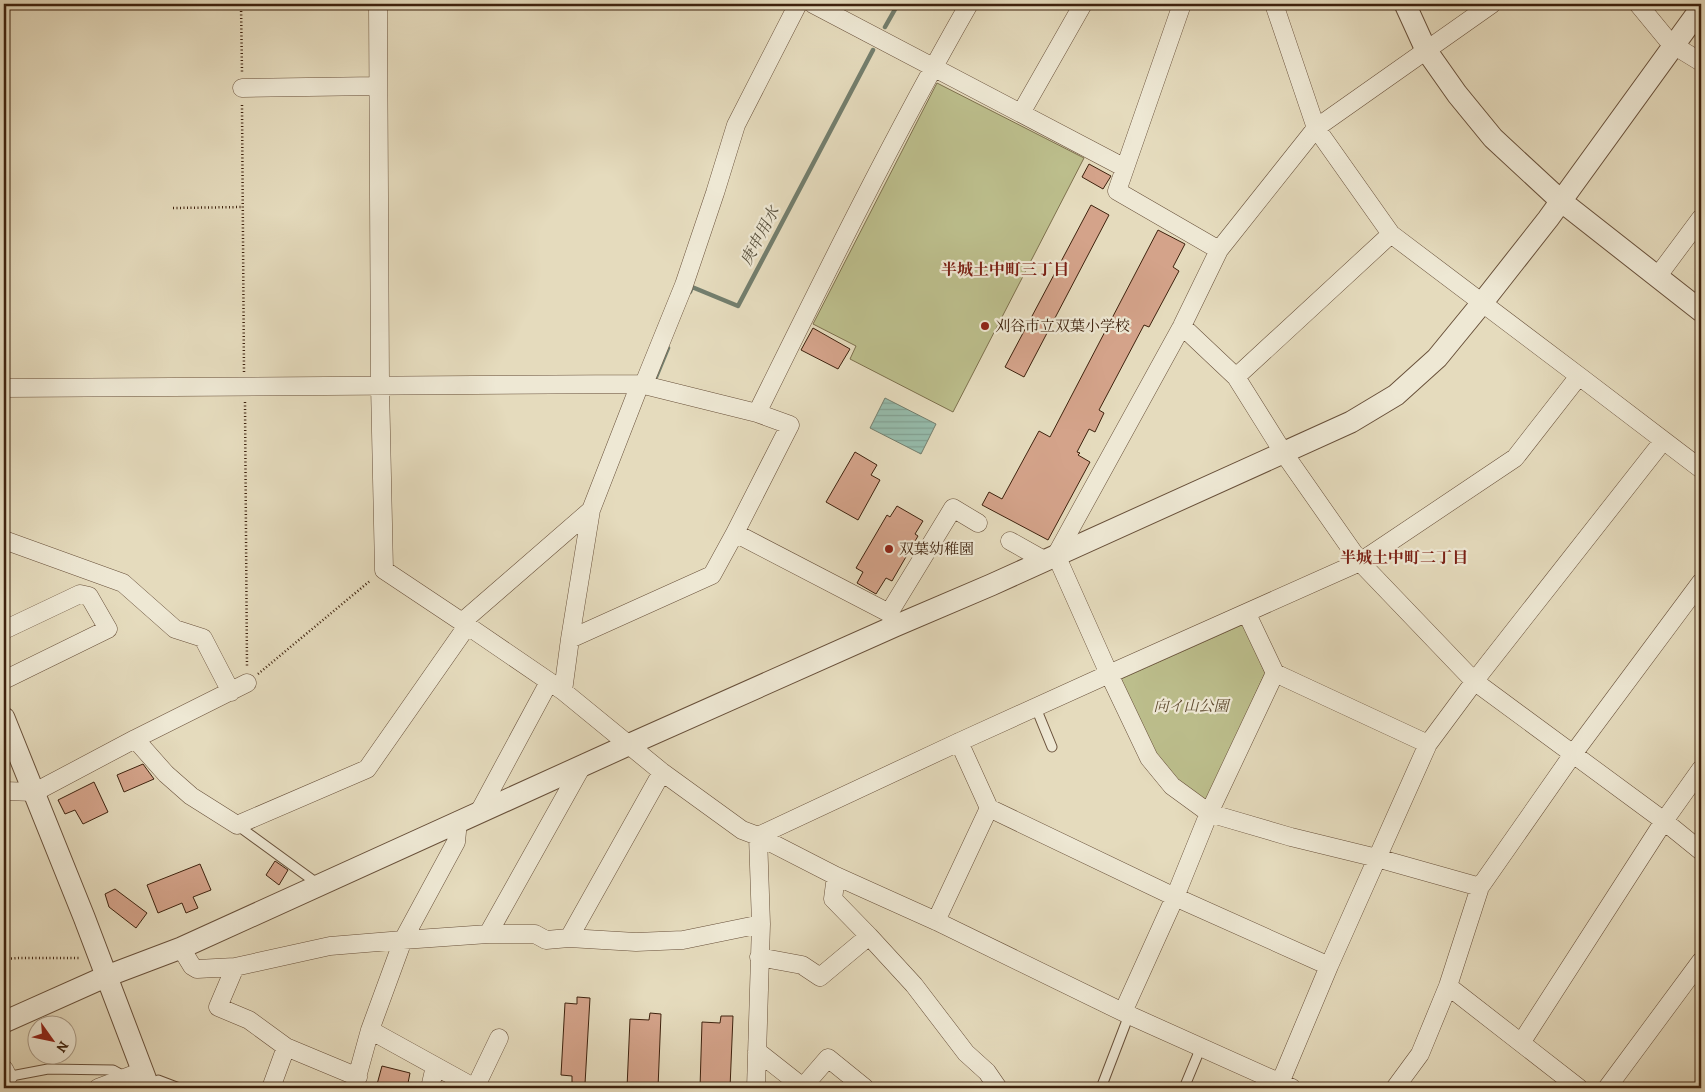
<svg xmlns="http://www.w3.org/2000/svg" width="1705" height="1092" font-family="Alegreya,'Noto Serif JP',serif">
<defs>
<pattern id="water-rules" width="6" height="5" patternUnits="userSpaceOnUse" patternTransform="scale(1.25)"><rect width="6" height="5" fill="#96bcac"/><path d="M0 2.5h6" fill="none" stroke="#82a193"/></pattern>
</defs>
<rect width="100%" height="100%" fill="#e5dbbd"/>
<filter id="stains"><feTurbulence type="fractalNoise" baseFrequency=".004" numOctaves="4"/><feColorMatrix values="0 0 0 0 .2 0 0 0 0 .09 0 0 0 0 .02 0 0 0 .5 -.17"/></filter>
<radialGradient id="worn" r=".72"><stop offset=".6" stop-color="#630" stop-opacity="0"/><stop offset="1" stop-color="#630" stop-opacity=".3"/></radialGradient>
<path fill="#bcbe8c" stroke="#7d704d" d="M937,83L1084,158L953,412L850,359L856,346L813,324Z
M1244,624L1265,673L1206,803L1175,781L1154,753L1121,679Z"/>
<path fill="url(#water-rules)" stroke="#737e6d" d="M885,398L936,424L921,454L870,428Z"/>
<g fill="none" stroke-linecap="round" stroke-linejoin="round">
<path stroke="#737e6d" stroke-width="4.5" d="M885,27L898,4
M690,292L692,287L738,306L873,50
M656,377L668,348"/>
</g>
<path fill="#d4a38a" stroke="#3e220e" d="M1089,164L1111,176L1103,189L1082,177Z
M1091,205L1109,215L1024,377L1005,367Z
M1158,230L1185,244L1173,267L1179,271L1149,327L1144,325L1099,410L1104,413L1095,432L1089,429L1077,452L1080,453L1078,455L1090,462L1048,540L982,505L989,492L1002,499L1039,431L1050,437Z
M813,328L850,349L838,369L801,350Z
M855,452L877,465L871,475L880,480L858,520L826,502Z
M897,506L923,521L915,534L918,536L892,581L886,578L876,594L857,583L863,572L856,568L887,515L890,517Z
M143,764L154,779L124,792L117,775Z
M94,782L108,812L83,824L75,810L65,814L58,800Z
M275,861L288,870L279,885L266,875Z
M200,864L211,890L193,897L198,908L186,913L182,903L158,913L147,885Z
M115,889L147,913L136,928L109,907L105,894Z
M577,997L590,998L585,1084L572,1083V1076L561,1075L565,1003L577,1004Z
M650,1013L661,1014L658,1088H627L630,1019L649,1020Z
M721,1016H733L730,1088H700L702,1022L720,1023Z
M382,1066L410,1073L407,1088H376Z"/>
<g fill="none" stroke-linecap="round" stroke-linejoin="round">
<defs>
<path id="service" d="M1036,708L1052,747
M237,825L318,884
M6,1077L48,1069L113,1070L126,1077
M158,1080L179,1088
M1101,1088L1129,1015
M1184,1088L1201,1047"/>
<path id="minor" d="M378,4L380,385L384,570L462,622L591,510L640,384
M1274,4L1316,128L1391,234L1579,376L1515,458L1360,562L1109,674L1149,758L1172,786L1209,813L1291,837L1377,858L1480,887
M1638,4L1666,38L1683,51L1701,62
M242,88L378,86
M1021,113L1083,4
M1125,168L1182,4
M1219,250L1316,128L1492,4
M1657,277L1701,218
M1182,326L1236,377L1283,452L1360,562L1474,681L1664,821L1701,851
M1579,376L1701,469
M1236,377L1391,234
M643,386L684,285L715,193L736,125L798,4
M4,388L640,384L757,413L790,425L735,533L889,613L895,626
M757,413C825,275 893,137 969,4
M591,510L570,639L712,575L735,533
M4,540L123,583L175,629L203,638L231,692
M1010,541L1044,560
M889,613L953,508L978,523
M1247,614L1275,673L1428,744L1480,674L1663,441
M462,622L563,691L662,772L742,830L758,836L959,742L1109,674L1056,555L1182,326L1219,250L1117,191L1125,168L813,4
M4,630L80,594L89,596L108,629L4,680
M563,691L570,639
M135,739L166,774L191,796L237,825L367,769L467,626
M959,742L989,808L1175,897L1329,966
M4,791L35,792L135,739L247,683
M479,812L549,682
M836,876L833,899L869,936L914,985L966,1053L987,1072L998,1088
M936,921L989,808
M488,934L582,766
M569,938L662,772
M181,948L192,966L197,969L235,967L330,946L403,940L488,934H535L546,940L569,938L636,942L683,940L761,924
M759,957L802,965L820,977L869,936
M235,967L218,1007L249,1020L286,1047L358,1077
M1448,986L1579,1088
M1123,1012L1175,897L1209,813L1275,673
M370,1030L475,1088
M1521,1043L1664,821L1701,769
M757,1051L804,1088
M4,1069L8,1077
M1280,1083L1329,966L1428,744
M803,1087L828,1058L865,1088
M98,1088L143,1071
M271,1088L286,1047
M354,1088L370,1030L403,940L456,842L458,821
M430,1088L435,1066
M475,1088L499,1038
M756,1088L761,924L758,836L836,876L936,921L1129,1015L1292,1088
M1395,1088L1420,1054L1448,986L1480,887L1573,754L1701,582
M1607,1088L1701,961"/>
<path id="tertiary" d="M1405,4L1426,50L1457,94L1493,138L1561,201L1701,311
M4,718L84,917L149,1088
M4,1022L107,976L181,948L628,745L895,626L991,585L1351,422L1396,395L1437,358L1482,303L1548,219L1701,8"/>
</defs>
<use href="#service" stroke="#68503a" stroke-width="11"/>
<use href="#minor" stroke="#68503a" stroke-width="19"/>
<use href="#tertiary" stroke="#68503a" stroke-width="23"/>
<path stroke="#3e220e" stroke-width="2.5" stroke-dasharray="1 2.5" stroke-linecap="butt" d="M241,4L242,72
M242,105L244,372
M173,208L243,207
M245,402L247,667
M258,674L371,580
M4,959L18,958H80"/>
<use href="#service" stroke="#eee8d4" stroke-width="9"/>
<use href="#minor" stroke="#eee8d4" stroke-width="18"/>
<use href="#tertiary" stroke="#eee8d4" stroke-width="21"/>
</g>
<g fill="#8f2418" stroke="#eee8d4" stroke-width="2">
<circle cx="985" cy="326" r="5"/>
<circle cx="889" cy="549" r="5"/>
</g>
<g text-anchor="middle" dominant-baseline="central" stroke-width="4.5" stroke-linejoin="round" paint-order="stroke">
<g font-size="15" fill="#3e220e" stroke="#eee8d4" text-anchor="start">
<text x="995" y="326">刈谷市立双葉小学校</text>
<text x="899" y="549">双葉幼稚園</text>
</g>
<g font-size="15" font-style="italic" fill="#5e492e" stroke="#eee8d4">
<text x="1191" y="706">向イ山公園</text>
</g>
<g font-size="16" font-style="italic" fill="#58503d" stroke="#eee8d4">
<text transform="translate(760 236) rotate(-62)">庚申用水</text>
</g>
<g font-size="16" font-weight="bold" fill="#7a1f14" stroke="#eee8d4">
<text x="1005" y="270">半城土中町三丁目</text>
<text x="1404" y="558">半城土中町二丁目</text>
</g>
</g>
<rect width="1705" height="1092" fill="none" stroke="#e5dbbd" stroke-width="20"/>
<rect x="5" y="5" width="1695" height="1082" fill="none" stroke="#3e220e" stroke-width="2.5"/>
<rect x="10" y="10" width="1685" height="1072" fill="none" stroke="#3e220e"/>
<g transform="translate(52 1040) rotate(123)"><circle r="24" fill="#eee8d4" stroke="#a89985"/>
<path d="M0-4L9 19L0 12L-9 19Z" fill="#8f2418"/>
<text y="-8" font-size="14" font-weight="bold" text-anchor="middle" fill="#3e220e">N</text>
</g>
<rect width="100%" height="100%" filter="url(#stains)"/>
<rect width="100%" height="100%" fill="url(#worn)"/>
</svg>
